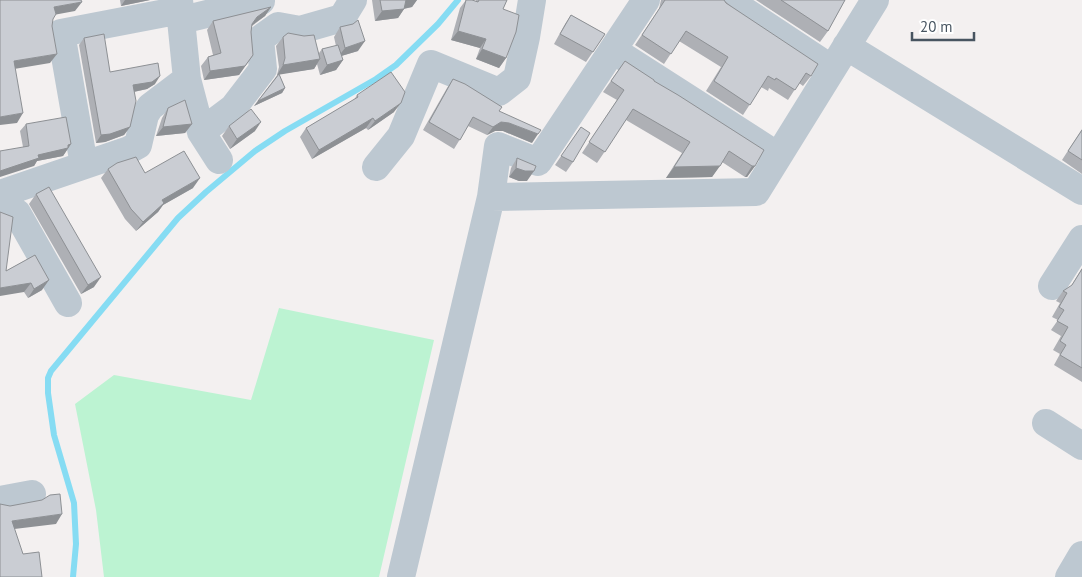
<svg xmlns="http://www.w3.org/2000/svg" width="1082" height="577" font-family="'PT Sans',sans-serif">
<rect width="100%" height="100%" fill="#f3f0f0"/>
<path fill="#bcf3d2" d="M279,308L434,340L379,577H104L96,510L75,404L114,375L251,400Z"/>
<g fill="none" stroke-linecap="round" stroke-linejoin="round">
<path stroke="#86dcf3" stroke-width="6" d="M73,577L76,544L74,503L54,435L48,393V378L51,371L178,218L206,192L255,151L285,131L376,79L396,65L438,24L458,0"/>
<path stroke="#bdc8d1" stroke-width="28" d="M179,0L187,79L201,132L219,160
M728,0L832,69
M182,20L261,1
M846,46L1082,191
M613,50L778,156
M201,132L233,108L263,69L260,39L278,26L300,30L342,18L353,0
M84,165L61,33L181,10
M376,167L401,136L431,64L499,92L517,78L526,37L532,0
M0,194L129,150L138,145L145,115L150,107L187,79
M491,197L498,146L538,162L646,0
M0,208L17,213L68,303
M1052,286L1082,239
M1046,423L1082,446
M0,500L32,494
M401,577L491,197L756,192L875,0
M1069,577L1082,555"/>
</g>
<path fill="#aeb0b5" d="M120,0H150L121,6Z
M372,0H417L412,7L404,9L398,18L375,21Z
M466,0H472L476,1V0H507L503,9L506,58L499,68L476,59L480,48L451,40L460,8Z
M661,0H724L811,76L803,86L799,83L788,100L769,88L768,91L761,87L743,115L706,91L721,67L679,41L664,64L635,45L659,9Z
M756,0H845L828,31L820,42Z
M271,7L265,16L252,26L251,32L253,55L239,75L204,80L201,66L208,57L213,55L207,30L213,21Z
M571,15L605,34L586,62L554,44L565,24Z
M340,27L358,51L341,56L343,60L336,70L320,75L317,64L314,69L279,74L285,88L282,93L254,106L278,74L277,75L279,67L276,46L283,37L319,53L322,49L336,46L334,37Z
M84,38L110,72L155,84L147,89L134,92L130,127L124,135L105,142L96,143L79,45Z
M625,61L654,81L755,166L747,177H745L722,162L712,177L666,178L682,153L626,120L597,163L582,153L617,100L603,92Z
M453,79L499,111L532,143L503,131H495L487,135L468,126L454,149L423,130L447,88Z
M357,95L394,112L368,130L366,128L312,159L300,137L306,128L354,100Z
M168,108L192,124L185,133L156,136L162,118Z
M26,124L71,144L63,156L37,161L34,166L23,147L20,131Z
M229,126L255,131L230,149L222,136Z
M581,127L573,162L566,172L555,165Z
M1082,129V174L1062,160Z
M517,158L527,181H519L509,177L511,168Z
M108,169L145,173L193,188L163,205L158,212L136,231L125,219L101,178Z
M36,194L94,287L81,294L29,204Z
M35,255L42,290L28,298L24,292L6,271Z
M1082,268V382L1054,365L1060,354L1053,350L1061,336L1051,330L1058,320L1052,317L1060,303L1056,301L1063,291L1071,286Z"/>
<path fill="#8d9094" d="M125,0H150L121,6Z
M406,0H417L412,7L402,9H404L398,18L375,21L382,11Z
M82,2L75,11L48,16L54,7Z
M271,7L265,16L251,26L246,33L257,17Z
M458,31L486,39L480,48L451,40Z
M365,41L358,51L338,57L345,48Z
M482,49L506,58L499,68L476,59Z
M57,54L50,63L8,70L14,61Z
M253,55L239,75L204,80L210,71Z
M320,59L314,69L277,75L283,65Z
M343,60L336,70L320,75L327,65Z
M160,76L155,84L147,89L128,93L133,85Z
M285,88L282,93L254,106L258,101Z
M401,103L394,112L368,130L375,121Z
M23,113L17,123L0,125V117Z
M373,118L366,128L312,159L319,150Z
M261,122L255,131L230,149L237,139Z
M501,122L509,123L538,134L532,143L503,131H495L487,135L493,127Z
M192,124L185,133L156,136L163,127Z
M130,127L124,135L105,142L96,143L101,135Z
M71,144L63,156L37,161L34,166L0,177V171L38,155Z
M720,166L712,177L666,178L674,167Z
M752,166H755L747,177H745Z
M516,168L534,171L527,181H519L509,177Z
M200,178L193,188L163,205L158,212L136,231L143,222L162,200Z
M101,277L94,287L81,294L88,285Z
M49,280L42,290L28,298L34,289Z
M31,283L24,292L0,296V288Z
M62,514L56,524L6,530L12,521Z"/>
<path fill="#cacdd3" stroke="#8d9094" d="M0,0H81L82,2L54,7L56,14L53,19L52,26L57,54L14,61L23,113L0,117Z
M380,0H406L404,9L382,11Z
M466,0H472L478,2L479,0H507L503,9L519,15L516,32L506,58L482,49L486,39L458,31Z
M665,0H724L726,3L818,64L811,76L806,73L795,90L776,78L775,80L768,76L750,105L714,81L728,57L686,31L671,54L642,35Z
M781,0H845L828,31Z
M271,7L257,17L252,24L251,32L253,55L245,66L210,71L208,57L221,53L213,21Z
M571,15L605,34L593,52L560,34Z
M358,20L365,41L345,48L340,27L353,24Z
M288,33L304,36L314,35L320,59L283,65L285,58L283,37Z
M104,34L110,72L158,63L160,76L152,82L133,85L136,101L130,127L110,134L101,135L84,38Z
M338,45L343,60L327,65L322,49Z
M625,61L654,80V81L678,95L764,150L755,166H752L729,151L720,166L674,167L690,142L633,109L605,152L589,142L624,90L611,81Z
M391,72L405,92L401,103L375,121L373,118L319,150L306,128L358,97L357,95Z
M279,74L285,88L258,101Z
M453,79L465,84L502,107L499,111L541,130L538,134L509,123L501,122L493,127L473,117L460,140L429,122Z
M185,100L192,124L163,127L168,108Z
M251,109L261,122L237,139L229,126Z
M66,117L71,144L68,145V148L38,155L39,158L0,171V151L29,146L26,124Z
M581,127L590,133L573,162L561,156Z
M1082,130V160L1068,151Z
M184,151L200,178L162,200L164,203L143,222L131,209L108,169L117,163L136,157L145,173Z
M517,158L536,166L534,171H525L516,168Z
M49,187L101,277L88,285L36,194Z
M0,212L13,217L6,271L35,255L49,280L34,289L31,283L0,288Z
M1082,269V368L1060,355L1066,345L1060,341L1068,327L1057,321L1064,310L1059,307L1067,293L1063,291L1072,285Z
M60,494L62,514L12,521L23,554L39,552L42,577H0V504L10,506L42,500L50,495Z"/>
<path d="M912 32v8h62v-8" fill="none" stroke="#475460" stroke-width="2.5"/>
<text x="920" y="32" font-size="15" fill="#475460" stroke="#ffffff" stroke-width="4" paint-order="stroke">20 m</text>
</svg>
